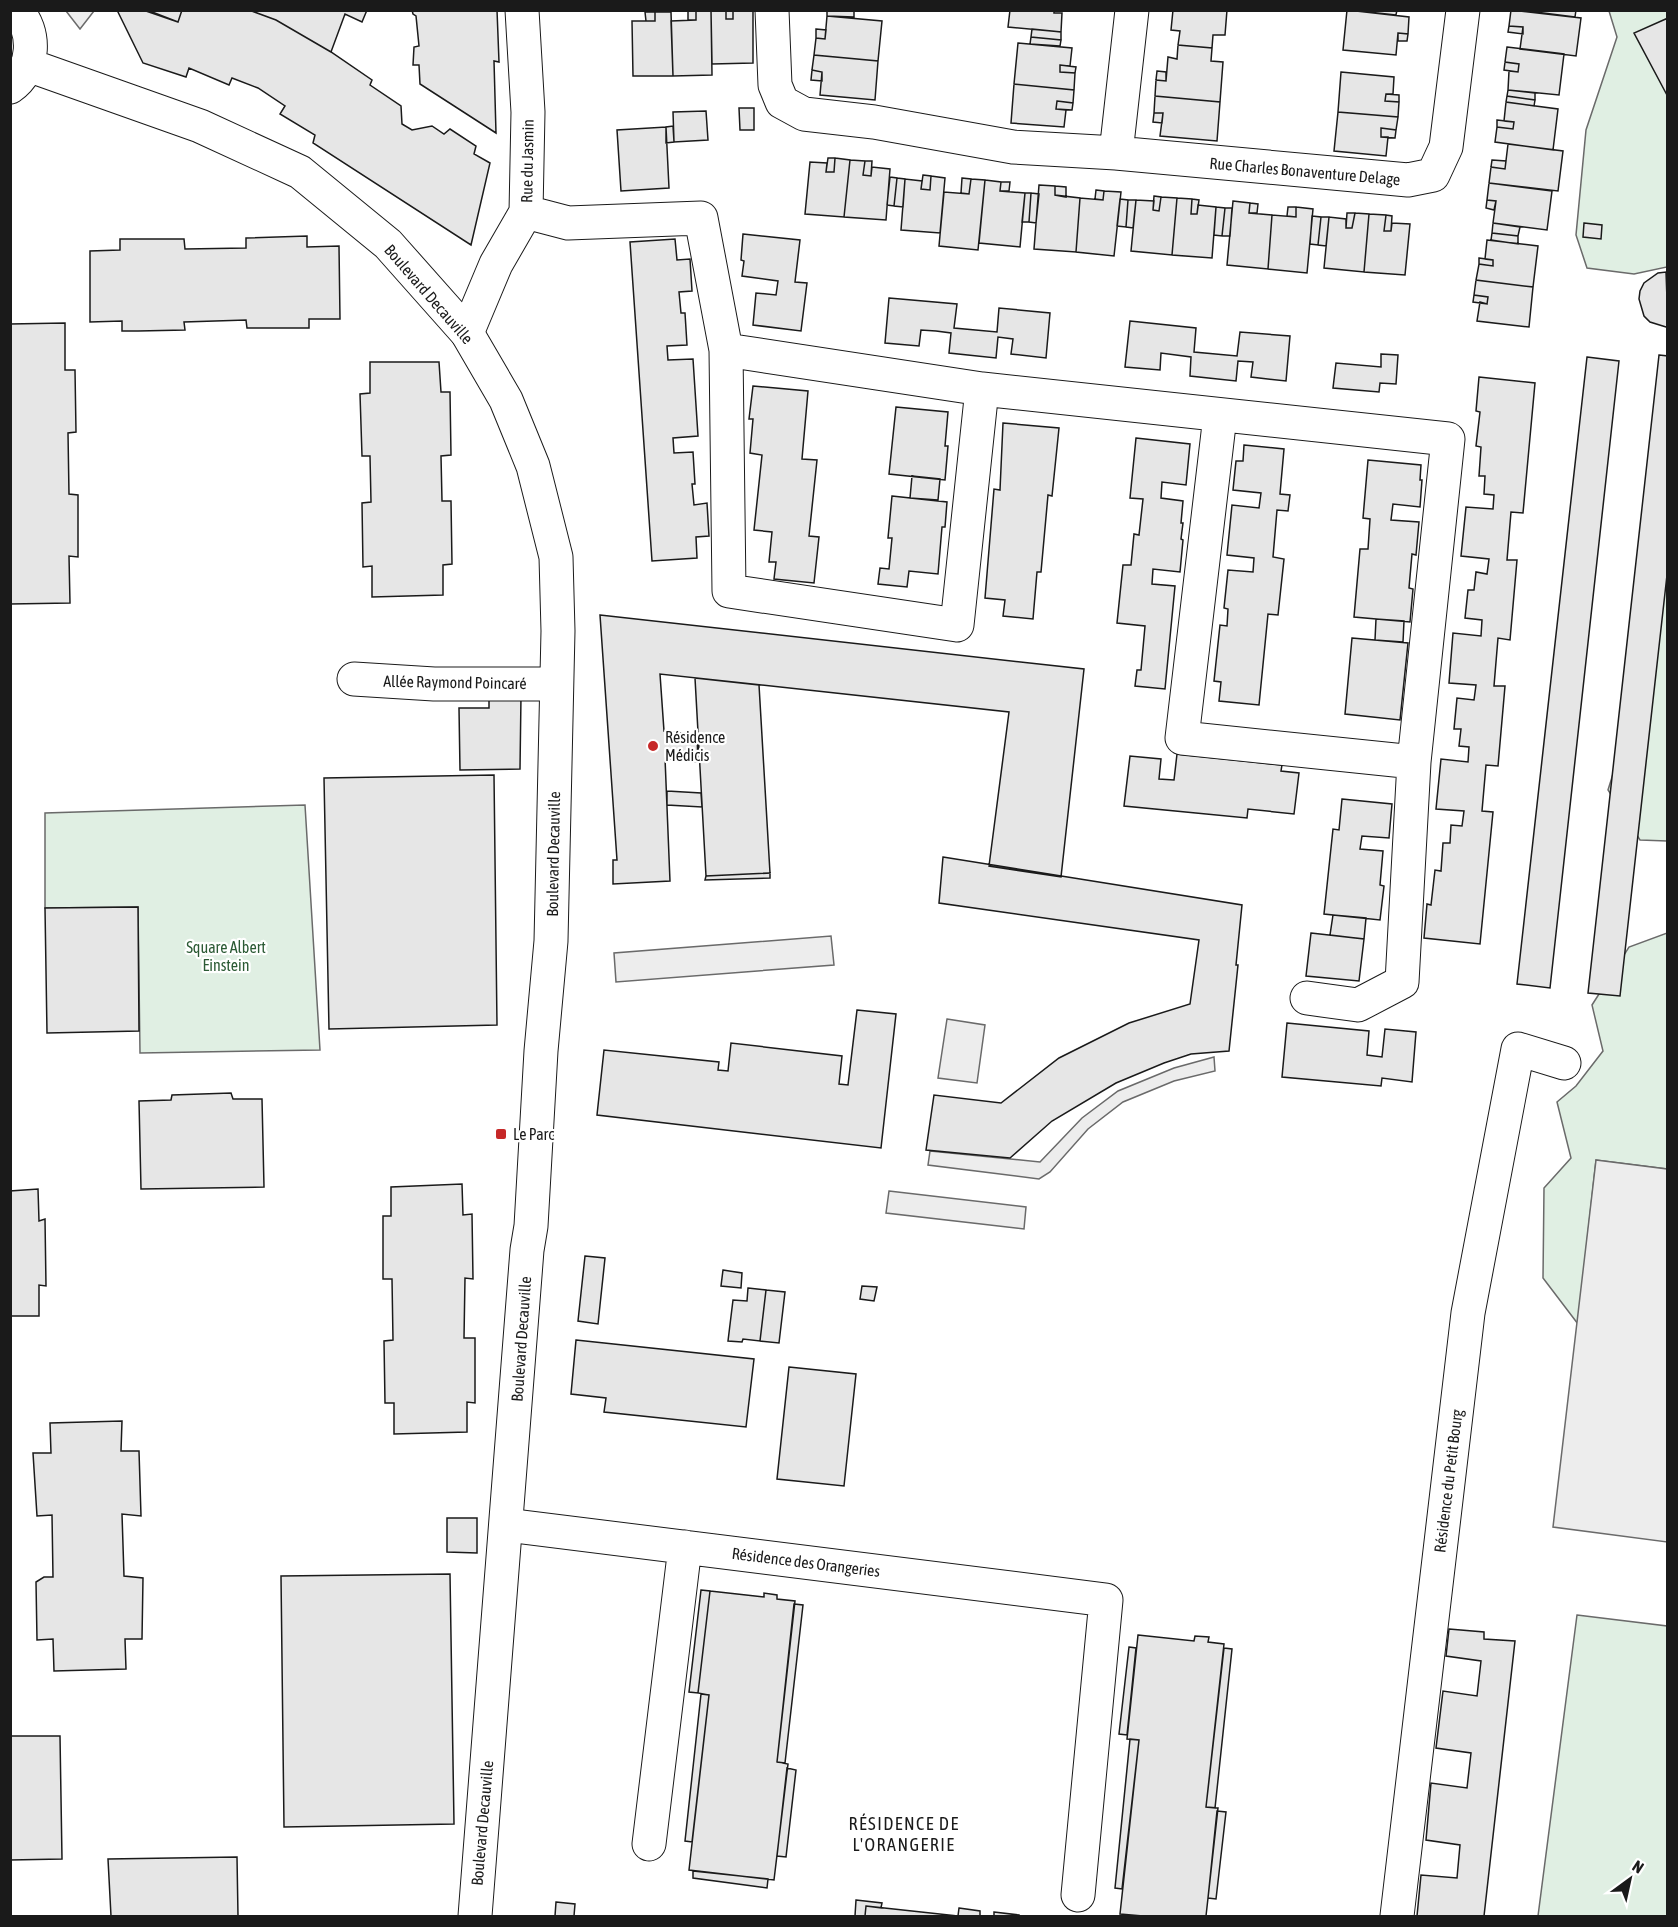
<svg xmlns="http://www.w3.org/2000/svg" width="1678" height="1927" font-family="'Asap Condensed',sans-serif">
<rect width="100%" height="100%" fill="#fff"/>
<path fill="#e0efe3" stroke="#6a6a6a" stroke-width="1.5" d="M1609,11H1667V267L1634,274L1587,268L1576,235L1586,130L1617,37Z
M1667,434V841L1640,840L1608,790L1634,707Z
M305,805L320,1050L140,1053L138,907L45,908V813Z
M1667,933V1169L1596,1160L1578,1324L1543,1278L1544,1188L1571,1158L1557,1102L1576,1086L1603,1051L1592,1005L1629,947Z
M1577,1615L1667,1626V1916H1538Z"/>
<path fill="#ededed" stroke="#6a6a6a" stroke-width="1.5" d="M66,11H94L80,29Z
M831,936L834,965L616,982L614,953Z
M947,1019L985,1025L977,1083L938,1078Z
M1214,1057L1215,1071L1174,1081L1123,1102L1088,1129L1050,1172L1039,1179L928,1165L930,1151L1040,1162L1082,1118L1118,1091L1174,1068Z
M1596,1160L1667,1169V1542L1553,1527Z
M889,1191L1026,1207L1024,1229L886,1213Z"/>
<path fill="#e6e6e6" stroke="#1a1a1a" stroke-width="1.5" d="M117,10H143L178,22L182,10H249L276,20L331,52L372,80L370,85L401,106L402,124L412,130L432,126L444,134L450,129L476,146L474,154L490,163L471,245L313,143L315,135L280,114L285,106L258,88L232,78L229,85L189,68L186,77L143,63Z
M147,10H182L178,22Z
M249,10H367L362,22L345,14L331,52L276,20Z
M412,10H497L499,62L494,61L496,133L420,84L419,65H413L414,47L419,46L416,16L413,14Z
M688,10H696V20H688Z
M696,10H711L712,75L673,76L671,21L696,20Z
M711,10H726V19H733V11H753V63L712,64Z
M726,10H733V19H726Z
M827,10L854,11V17L827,16Z
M1010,10H1054V13H1062L1061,32L1008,27Z
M1173,10H1227L1225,35H1213L1212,48L1178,45L1180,31L1171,30Z
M1347,10L1409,17L1408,34L1398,33L1396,55L1343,50Z
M1350,10H1397L1396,15Z
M1511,10L1581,18L1576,56L1520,49L1523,27L1509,26Z
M1521,10H1576L1575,17Z
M645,12H655V21H646Z
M655,12H671L673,76H633L632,21H655Z
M827,16L882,21L878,61L814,55L816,38L825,39Z
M1668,18V97L1634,33Z
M1509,26L1523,27V34L1508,32Z
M816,29L826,30L825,39L816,38Z
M1032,29L1061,32V40L1031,37Z
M1398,33L1408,34L1407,41H1398Z
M1031,37L1061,40L1060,46L1030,44Z
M1018,43L1072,48L1070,66L1060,65V72L1075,73L1074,90L1014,84Z
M1178,45L1212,48L1211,61L1223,62L1220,102L1155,96L1156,80L1166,81L1168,57L1177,59Z
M1507,47L1564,54L1559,95L1508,90L1509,71L1518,72L1519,64L1505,62Z
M814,55L878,61L875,100L820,95L822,72L812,70Z
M1505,62L1519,64L1518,72L1504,70Z
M1060,65L1076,67L1075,73L1060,72Z
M812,70L822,72V81L811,80Z
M1157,71L1166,72V81L1156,80Z
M1341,72L1394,77L1393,94H1386L1385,101L1399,102L1398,117L1338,112Z
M1014,84L1074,90L1073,103L1057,101L1056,109L1066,110L1064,127L1011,123Z
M1508,90L1535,93V100L1507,96Z
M1386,94L1399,95V102L1385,101Z
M1155,96L1220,102L1217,141L1160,136L1163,113H1154Z
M1507,96L1535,100L1534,106L1506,102Z
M1057,101L1073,103L1072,110L1056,109Z
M1506,102L1558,109L1553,150L1495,142L1497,127L1513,129L1514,122L1504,121Z
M739,108H754V130H740Z
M706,111L708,140L674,142L673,112Z
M1338,112L1398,117L1396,130L1381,128V137H1388L1386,156L1334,151Z
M1154,113H1163L1162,123L1153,122Z
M1497,120L1514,122L1513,129L1497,127Z
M673,126L674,142L666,143V127Z
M666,127L669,188L621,191L617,130Z
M1381,128L1396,130L1395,138L1381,137Z
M1508,144L1563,151L1558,191L1489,183L1491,167L1505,169Z
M828,158H835L834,172H826Z
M835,158L850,160L844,217L805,214L810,162L827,163L826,172H834Z
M850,160L865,161L863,175L871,176L872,167L890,169L886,220L844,217Z
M1492,160L1506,161L1505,169L1491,167Z
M865,161H872L871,176L863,175Z
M923,175L931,176L930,190L921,189Z
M931,176L945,178L940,233L901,230L905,179L922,181L921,189L930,190Z
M890,177L897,178L894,206L887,205Z
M897,178L905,179L903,207L894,206Z
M962,178L971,179L969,194L961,193Z
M971,179L985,180L978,250L939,246L944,192L969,194Z
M985,180L1001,182L1000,191L1025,193L1020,247L979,243Z
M1001,182H1010L1009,191H1000Z
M1489,183L1552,191L1547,230L1493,223L1496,201L1487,200Z
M1039,185L1055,186V195L1080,198L1076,252L1034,249Z
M1055,186L1066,187V197L1055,195Z
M1096,190L1104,191L1103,200L1095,199Z
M1104,191L1121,192L1114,256L1076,252L1080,198L1103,200Z
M1025,193H1031L1029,222H1022Z
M1031,193L1039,194L1036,223L1029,222Z
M1154,196L1161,197L1159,211L1153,210Z
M1161,197L1177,198L1172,255L1131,251L1136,200L1154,201L1153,210L1159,211Z
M1177,198L1192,199L1191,214H1197L1198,205L1216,207L1212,258L1172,255Z
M1120,199L1128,200L1126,227L1117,226Z
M1192,199L1199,200L1197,214H1191Z
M1128,200H1136L1133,228L1126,227Z
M1487,200L1496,201L1494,210L1486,208Z
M1233,201L1250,203L1249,213L1272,215L1268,269L1227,265Z
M1250,203L1258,204L1257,213H1249Z
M1216,207L1225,208L1222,236L1214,235Z
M1288,207H1296V217L1287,216Z
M1296,207L1313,209L1307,273L1268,269L1272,215L1296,217Z
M1225,208H1232L1230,236H1222Z
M1347,213H1355L1352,228H1346Z
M1355,213L1369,214L1364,272L1324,268L1329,217L1346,219V228H1352Z
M1369,214L1386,215L1384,231H1391L1392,223L1410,224L1405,275L1364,272Z
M1386,215L1392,216L1391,231H1384Z
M1312,216L1321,217L1318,245L1310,244Z
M1321,217H1329L1326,246L1318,245Z
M1493,223L1520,227L1518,236L1492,233Z
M1584,223L1602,225L1601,239L1583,237Z
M1492,233L1518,236V244L1491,240Z
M743,234L800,240L795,282L807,283L801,331L753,325L756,293L776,295L778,281L742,276L744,261L741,260Z
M307,236V247L339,246L340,319H309V328H247L246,320L184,322L185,330L138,331H122V321L90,322V251L120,250V239H184L185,249L246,248V238Z
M675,239L677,260L690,259L692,291L679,292L681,313H685L687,345L667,346L668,360L693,359L698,436L673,438L674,453L693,452L695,484H692L694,505L707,503L709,536L696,537L697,558L652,561L630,242Z
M1487,240L1538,246L1533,287L1476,280L1479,264L1493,266V260L1485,259Z
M1479,258L1493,260V266L1479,264Z
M1666,272L1668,327H1666L1650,322L1644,316L1639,299L1640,291L1644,283L1658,273Z
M1476,280L1533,287L1529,327L1477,321L1480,302L1487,304L1488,297L1474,295Z
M1474,295L1488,297L1487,304L1473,302Z
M889,298L957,304L954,328L997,332L999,308L1050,313L1046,358L1011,354L1013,339L998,337L996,358L949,353L951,333L936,331L921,330L919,346L885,343Z
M1130,321L1196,328L1194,352L1237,356L1240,332L1290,336L1286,381L1251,377L1253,362L1238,361L1236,381L1190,376L1191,357L1161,353L1160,370L1125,367Z
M65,323V370H75L76,432L68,433L69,494L78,495V557L69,556L70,603L10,604V324Z
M1381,354L1398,355L1396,384L1380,383L1379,392L1333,388L1336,363L1381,367Z
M1659,355L1668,356V566L1620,996L1588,993Z
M1587,357L1619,361L1550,988L1517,984Z
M370,362H439L441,392H450L451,455L441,456L442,501H451L452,564L443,565V595L372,597V566L363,567L362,503L371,502L370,456H362L360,394L370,393Z
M1479,377L1535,383L1523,513L1511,512L1507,560H1517L1510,640L1498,638L1494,686H1505L1498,766L1486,765L1482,811L1493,812L1480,944L1424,938L1427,904L1431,905L1435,870L1441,871L1443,843H1450L1451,825L1462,826L1464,811L1436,809L1441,759L1468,762L1469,747L1459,746L1461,729H1454L1457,698L1474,700L1476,685L1449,683L1453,633L1481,636L1482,620L1465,618L1468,590H1474L1476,572L1487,574L1489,559L1461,556L1466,507L1493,509L1494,495L1484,494L1485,476H1479L1481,447L1476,446L1480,412L1476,411Z
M753,386L808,391L802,459L817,460L809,536L819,537L814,583L774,579L776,562H769L772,532L754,530L762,455L750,453L753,419H749Z
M896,407L948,412L945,446H948L945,480L889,474Z
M1003,423L1059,428L1052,496L1048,495L1041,572H1037L1033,619L1003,616L1005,600L985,598L994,489L1000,490Z
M1136,438L1190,444L1186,485L1162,482L1161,498L1183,501L1181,523H1183L1181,539L1183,540L1180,572L1153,569L1152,584L1175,586L1165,689L1135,686L1137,670H1141L1145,626L1117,623L1123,565H1131L1134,534L1139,535L1143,499L1130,498Z
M1244,445L1284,449L1280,494L1290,495L1288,511L1277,510L1273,557L1284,559L1278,615L1268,614L1259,705L1219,701L1221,682L1214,681L1220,625L1227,626L1228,609L1224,608L1228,570L1253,572L1254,558L1227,555L1232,505L1259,508L1261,493L1233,490L1236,461H1243Z
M1368,460L1421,465L1420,480H1422L1420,507L1393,504L1391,520L1419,522L1416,555L1412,554L1409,588L1413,589L1410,622L1354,617L1360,549H1368L1370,519L1363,518Z
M912,476L940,479L938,500L910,498Z
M892,496L947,502L945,527H942L938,574L909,571L907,587L878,584L880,568L889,569L892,538H888Z
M600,615L1084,669L1061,877L989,866L1009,712L660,674L664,731L697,735L698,762L665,758L670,881L613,884V860H617Z
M1376,619L1404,621L1403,642L1375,640Z
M1352,638L1408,643L1400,720L1345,714Z
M695,678L759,685L770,873L706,876Z
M521,696L520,769L460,770L459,708H489V697Z
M1177,754L1282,765L1281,771L1299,773L1294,814L1248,809L1247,818L1124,806L1130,756L1161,759L1159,779L1174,780Z
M494,775L497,1025L329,1029L324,778Z
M667,791L701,793L702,807L667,805Z
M1342,799L1392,804L1389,838L1362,836L1360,849L1383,851L1380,885L1384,886L1380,920L1324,914L1333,829L1339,830Z
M943,857L1242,905L1236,965H1238L1229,1051L1191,1054L1164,1063L1116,1083L1052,1121L1010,1158L926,1150L934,1095L1001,1103L1059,1058L1129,1023L1190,1004L1199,940L939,903Z
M770,873V878L705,880L706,876Z
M138,907L139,1031L47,1033L45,908Z
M1333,915L1366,918L1364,939L1330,935Z
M1311,933L1364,939L1359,981L1306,976Z
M857,1010L896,1014L881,1148L597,1115L604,1050L719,1062L718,1070L728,1071L731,1043L842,1056L839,1084L848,1085Z
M1287,1023L1369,1031L1367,1055L1382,1057L1385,1029L1416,1032L1412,1082L1382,1078L1381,1086L1282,1077Z
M231,1093L233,1099H262L264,1187L141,1189L139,1101L171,1100L172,1095Z
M462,1184L463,1215L472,1214L473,1279L465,1278L464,1338H475V1403L467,1402V1432L394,1434V1403H385L384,1341L393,1340L392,1279H383V1216H391V1187Z
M38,1189L39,1221L45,1219L46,1286L39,1285V1316H10V1191Z
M585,1256L605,1258L598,1324L578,1321Z
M723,1270L742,1273L741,1288L721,1286Z
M862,1286L877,1287L874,1301L860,1299Z
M748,1288L766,1290L760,1341L743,1339L742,1342L728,1341L733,1300L747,1301Z
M766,1290L785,1292L779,1343L760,1341Z
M576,1340L754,1359L746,1427L604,1412L606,1398L571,1394Z
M789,1367L856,1374L844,1486L777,1479Z
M122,1421L121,1451H139L141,1516L122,1514L124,1576L143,1578L142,1639H125L126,1669L54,1671L53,1639L37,1640L36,1582L44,1577H53L52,1515L37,1516L33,1453H51L50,1423Z
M447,1518H477V1553L447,1552Z
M450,1574L454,1824L284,1827L281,1576Z
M701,1590L710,1591L698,1693L689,1692Z
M710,1591L764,1597V1593L777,1595V1599L795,1601L777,1762L788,1764L774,1880L689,1870L709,1695L698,1693Z
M794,1604L803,1605L785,1763L777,1762Z
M1449,1629L1484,1632V1639L1515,1641L1484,1916H1417L1421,1875L1457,1878L1460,1845L1426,1840L1431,1783L1467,1788L1471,1753L1436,1748L1443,1691L1477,1696L1481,1661L1446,1656Z
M1138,1635L1194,1641L1195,1636L1209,1637L1208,1642L1224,1644L1206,1807L1218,1808L1206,1916H1143L1120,1914L1139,1740L1127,1739Z
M1129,1647L1136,1648L1127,1735L1119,1734Z
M1224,1648L1232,1649L1215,1808L1206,1807Z
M701,1694L709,1695L692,1842L685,1841Z
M10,1736H60L62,1859L10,1860Z
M1130,1739L1139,1740L1122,1889L1115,1888Z
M787,1768L796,1770L786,1857L777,1856Z
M1217,1811L1226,1812L1216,1899L1208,1898Z
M237,1857L238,1916H111L108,1859Z
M693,1871L768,1879L767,1888L693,1878Z
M856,1900L882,1903L881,1908L866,1906L865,1916H855Z
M556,1902L575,1904L574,1916H555Z
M866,1906L958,1916H964H865Z
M959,1908L980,1911V1916H958Z
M994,1912L1019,1915V1916H994Z"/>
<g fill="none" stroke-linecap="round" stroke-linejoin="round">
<defs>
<path id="minor" d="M772,10L775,85L782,102L804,114L874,122L1013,147L1116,153L1408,180L1433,175L1446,147L1463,10
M1116,153L1132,10
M526,212L568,223L701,218L726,350L729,591L957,625L982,389L726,350
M467,333L496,264L526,212L528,112L522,10
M982,389L1448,439L1414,762L1182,738L1220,416
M354,679L434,684H556
M1307,998L1358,1005L1402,982L1414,762
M507,1525L1106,1600L1078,1895
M649,1844L685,1547
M1397,1916L1468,1313L1518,1049L1564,1063"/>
<path id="tertiary" d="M28,65L200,126L300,172L388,244L467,333L506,400L533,466L556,557L558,631L551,941L541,1051L531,1226L527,1250L475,1916
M10,87C35,70 37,31 16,10"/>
</defs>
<use href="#minor" stroke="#1a1a1a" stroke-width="35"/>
<use href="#tertiary" stroke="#1a1a1a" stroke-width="35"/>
<use href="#minor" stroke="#fff" stroke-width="33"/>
<use href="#tertiary" stroke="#fff" stroke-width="33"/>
</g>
<g fill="#c62828" stroke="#fff" stroke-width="2">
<circle cx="653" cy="746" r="6"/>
<rect x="495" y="1128" width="12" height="12" rx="3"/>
</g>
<g text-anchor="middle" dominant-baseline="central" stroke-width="4.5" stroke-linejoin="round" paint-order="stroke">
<g font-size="16" fill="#1a1a1a" stroke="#fff">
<text transform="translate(527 161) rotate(-89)">Rue du Jasmin</text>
<text transform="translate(1305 171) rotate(5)">Rue Charles Bonaventure Delage</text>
<text transform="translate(429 294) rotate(49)">Boulevard Decauville</text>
<text transform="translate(455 682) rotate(1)">Allée Raymond Poincaré</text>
<text transform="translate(553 854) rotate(-89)">Boulevard Decauville</text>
<text transform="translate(521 1339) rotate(-86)">Boulevard Decauville</text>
<text transform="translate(1448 1481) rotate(-83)">Résidence du Petit Bourg</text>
<text transform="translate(806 1562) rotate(7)">Résidence des Orangeries</text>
<text transform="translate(482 1823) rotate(-85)">Boulevard Decauville</text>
</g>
<g font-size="16" fill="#1a1a1a" stroke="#fff" text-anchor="start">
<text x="665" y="737">Résidence<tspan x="665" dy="18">Médicis</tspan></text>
<text x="513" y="1134">Le Parc</text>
</g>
<g font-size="16" fill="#2b5a34" stroke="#fff">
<text x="226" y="947">Square Albert<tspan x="226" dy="18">Einstein</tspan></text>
</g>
<g font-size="18" letter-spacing="1.5" fill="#1a1a1a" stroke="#fff">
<text x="904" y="1823">RÉSIDENCE DE<tspan x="904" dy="21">L'ORANGERIE</tspan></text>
</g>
</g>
<rect width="1678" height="1927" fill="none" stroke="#1a1a1a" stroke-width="24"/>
<g transform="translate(1630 1879) rotate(33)" stroke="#ffffff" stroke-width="4.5" paint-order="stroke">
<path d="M0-4.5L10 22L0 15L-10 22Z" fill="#1a1a1a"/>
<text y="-9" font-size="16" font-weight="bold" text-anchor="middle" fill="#1a1a1a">N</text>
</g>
</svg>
